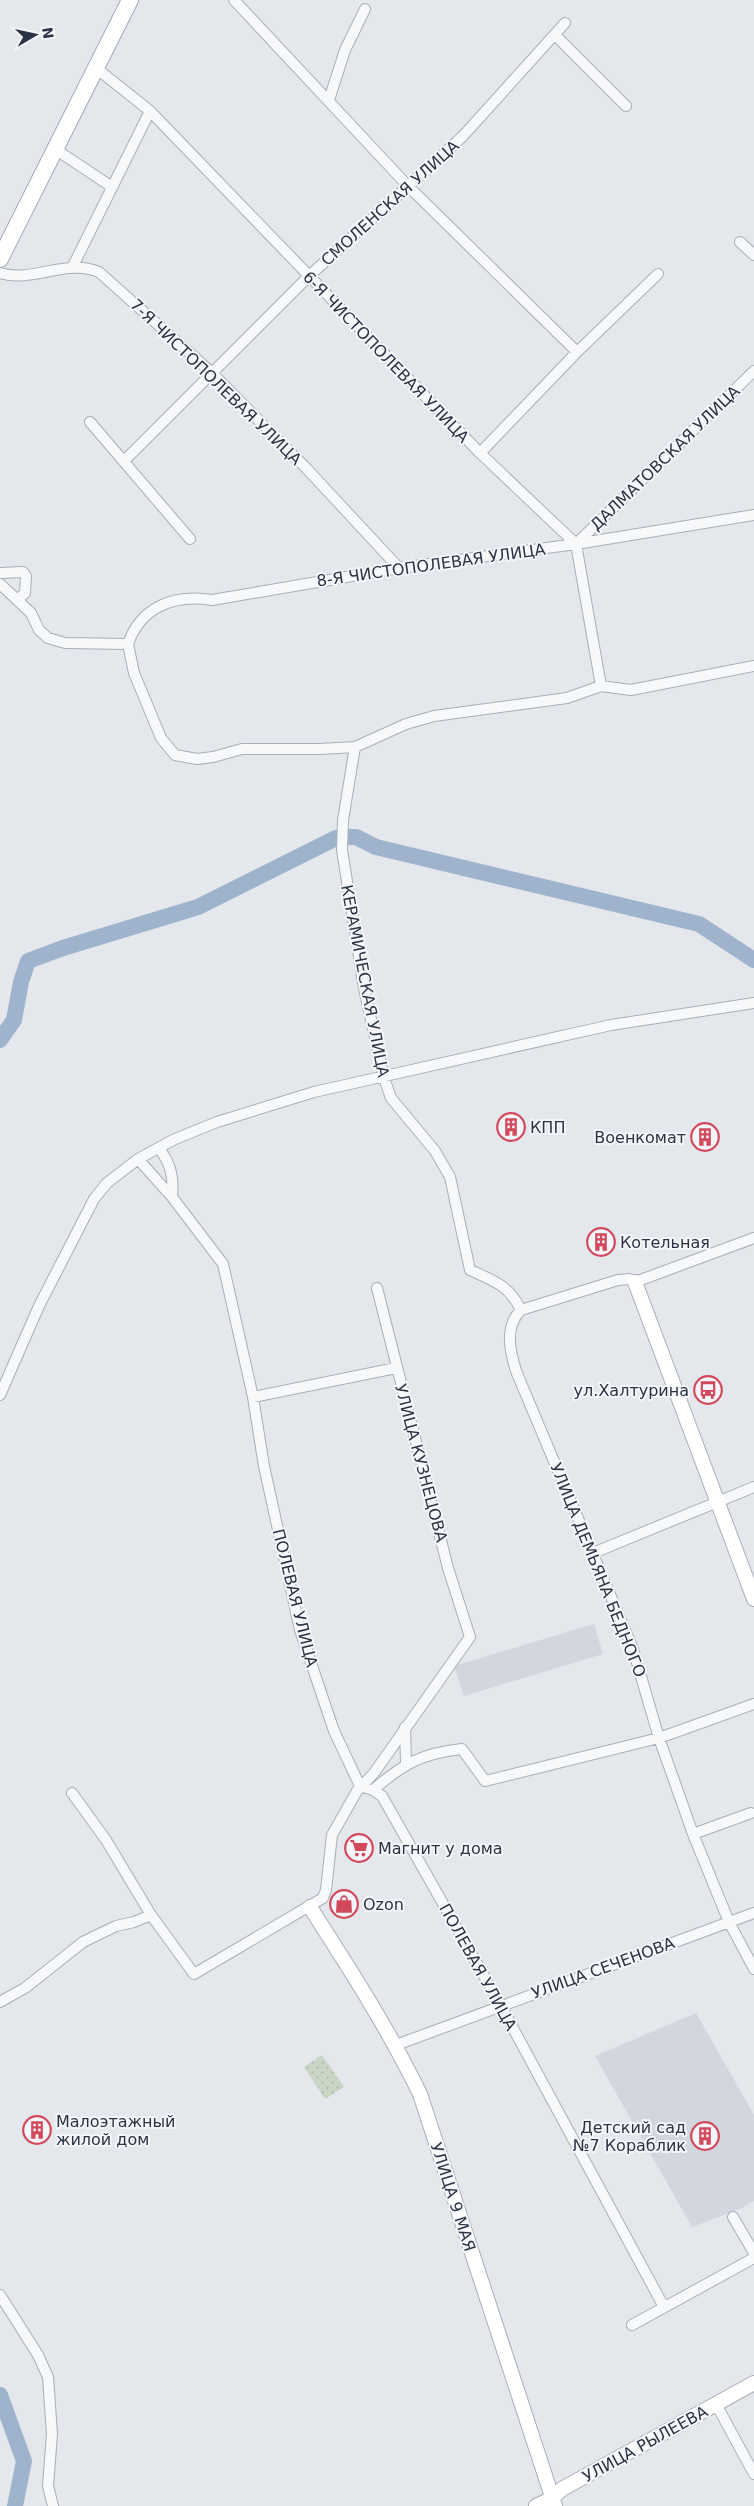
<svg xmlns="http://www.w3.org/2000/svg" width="754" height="2506" font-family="'DejaVu Sans',sans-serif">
<defs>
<pattern id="green-dots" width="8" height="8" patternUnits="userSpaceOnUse" patternTransform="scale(1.25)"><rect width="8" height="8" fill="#c9d6c5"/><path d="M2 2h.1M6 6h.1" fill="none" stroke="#adb8ab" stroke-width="1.8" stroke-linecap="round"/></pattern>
</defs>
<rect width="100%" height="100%" fill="#e4e7ec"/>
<path fill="#d2d6de" d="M594,1624L603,1654L464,1696L454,1666Z
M696,2013L754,2115V2201L742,2208L692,2227L595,2056Z"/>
<path fill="url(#green-dots)" d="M322,2055L344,2087L325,2099L304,2067Z"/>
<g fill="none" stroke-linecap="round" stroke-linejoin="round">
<path stroke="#9fb4cc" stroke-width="16" d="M346,837H356L376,847L699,924L754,960
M0,1040L14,1020L21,982L28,961L63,948L198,907L336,838
M0,2395L24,2461L15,2506"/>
<defs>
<path id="street" d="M234,0L407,185L577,352
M555,35L626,106
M96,68L150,111L480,453L576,544L601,686
M329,100L345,50L365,9
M55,149L112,187
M740,242L754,255
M72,268L150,111
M0,273C32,283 68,258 99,272L211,372L307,469L399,568
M90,422L190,539
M480,453L577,352L658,274
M124,461L308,277L463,136L565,23
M576,544L754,371
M0,573L23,572L26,576L25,593L18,599
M0,584L31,613L39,630L48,638L65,643L128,644
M128,644L134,673L161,738L175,755L197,759L213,757L242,749H320L355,747L406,724L434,716L567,698L601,686L631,690L754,666
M128,644C141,606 175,594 212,600L399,568L576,544L754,515
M355,747L343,820L342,850L364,988L384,1078L391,1098L435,1151L450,1177L470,1270C494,1281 509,1285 521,1310L618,1280L629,1279L635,1282L754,1238
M159,1148C171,1164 174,1178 172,1197
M138,1159L172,1197L223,1264L253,1397L264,1466L300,1630L334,1731L360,1786L373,1790L382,1796L501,2006L664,2307
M521,1310C504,1327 510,1351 516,1371L633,1649L659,1738L693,1834L729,1922L754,1969
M0,1395L39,1306L94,1199L107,1183L138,1159L175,1139L217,1122L314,1092L611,1025L754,1003
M253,1397L396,1368
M593,1553L754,1487
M405,1727L406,1763
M373,1790C403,1764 422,1753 462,1749L485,1781L659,1738L754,1704
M72,1793L106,1840L151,1915L194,1974L323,1898L326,1890L332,1835L357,1791L374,1773L470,1637L448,1568L377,1288
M693,1834L751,1813
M0,2002L25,1988L83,1942L116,1926L134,1922L151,1915
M396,2045L754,1913
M733,2217L754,2253
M0,2295L38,2355L48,2377L52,2434L48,2486L53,2506
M632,2325L754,2258
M716,2404L754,2474"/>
<path id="secondary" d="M635,1282L754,1599
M310,1907C349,1968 388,2028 420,2094L555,2506
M536,2506L551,2499L562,2489L754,2383"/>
<path id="primary" d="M0,259L130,0"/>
</defs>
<use href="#street" stroke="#a9aeb7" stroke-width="12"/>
<use href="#secondary" stroke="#a9aeb7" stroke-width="16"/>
<use href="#primary" stroke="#a3abb8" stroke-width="18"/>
<use href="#street" stroke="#f7f8fa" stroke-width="10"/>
<use href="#secondary" stroke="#fff" stroke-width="14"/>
<use href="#primary" stroke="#fff" stroke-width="16"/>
</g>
<defs>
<symbol id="building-ring" viewBox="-11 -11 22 22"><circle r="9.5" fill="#f4f6f9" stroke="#d1495b" stroke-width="1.5"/><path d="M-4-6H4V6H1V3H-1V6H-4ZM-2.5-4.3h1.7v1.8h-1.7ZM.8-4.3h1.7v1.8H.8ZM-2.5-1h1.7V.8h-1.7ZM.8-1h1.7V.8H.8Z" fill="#d1495b"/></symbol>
<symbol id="bus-ring" viewBox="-11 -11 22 22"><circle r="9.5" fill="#f4f6f9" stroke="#d1495b" stroke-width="1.5"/><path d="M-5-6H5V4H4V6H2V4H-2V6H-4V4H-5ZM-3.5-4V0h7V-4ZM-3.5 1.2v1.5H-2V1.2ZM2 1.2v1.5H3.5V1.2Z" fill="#d1495b"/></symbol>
<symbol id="supermarket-ring" viewBox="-11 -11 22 22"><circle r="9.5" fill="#f4f6f9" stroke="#d1495b" stroke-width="1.5"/><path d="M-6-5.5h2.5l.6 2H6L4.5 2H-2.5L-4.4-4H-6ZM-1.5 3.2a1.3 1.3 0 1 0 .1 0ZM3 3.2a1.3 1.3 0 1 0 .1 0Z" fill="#d1495b"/></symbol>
<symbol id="shop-ring" viewBox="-11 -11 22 22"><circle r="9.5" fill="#f4f6f9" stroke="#d1495b" stroke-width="1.5"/><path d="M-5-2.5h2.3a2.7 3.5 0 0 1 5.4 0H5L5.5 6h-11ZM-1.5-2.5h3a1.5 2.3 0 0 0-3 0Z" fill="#d1495b"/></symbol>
</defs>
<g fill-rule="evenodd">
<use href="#building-ring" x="495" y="1111" width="32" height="32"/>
<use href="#building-ring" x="689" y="1121" width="32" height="32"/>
<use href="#building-ring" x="585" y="1226" width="32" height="32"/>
<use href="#bus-ring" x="692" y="1374" width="32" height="32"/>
<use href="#supermarket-ring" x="343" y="1832" width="32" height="32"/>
<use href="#shop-ring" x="328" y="1888" width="32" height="32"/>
<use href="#building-ring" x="21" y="2114" width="32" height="32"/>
<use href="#building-ring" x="689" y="2120" width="32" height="32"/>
</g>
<g text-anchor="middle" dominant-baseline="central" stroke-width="4" stroke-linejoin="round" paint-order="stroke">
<g font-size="16" fill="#2b3445" stroke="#f4f6f9">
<text transform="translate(390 203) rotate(-42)">СМОЛЕНСКАЯ УЛИЦА</text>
<text transform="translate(386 357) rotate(46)">6-Я ЧИСТОПОЛЕВАЯ УЛИЦА</text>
<text transform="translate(216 382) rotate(44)">7-Я ЧИСТОПОЛЕВАЯ УЛИЦА</text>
<text transform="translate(665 458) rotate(-44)">ДАЛМАТОВСКАЯ УЛИЦА</text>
<text transform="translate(431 565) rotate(-8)">8-Я ЧИСТОПОЛЕВАЯ УЛИЦА</text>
<text transform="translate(365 981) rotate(79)">КЕРАМИЧЕСКАЯ УЛИЦА</text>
<text transform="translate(421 1463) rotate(75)">УЛИЦА КУЗНЕЦОВА</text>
<text transform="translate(598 1570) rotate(68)">УЛИЦА ДЕМЬЯНА БЕДНОГО</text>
<text transform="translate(295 1598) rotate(76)">ПОЛЕВАЯ УЛИЦА</text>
<text transform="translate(478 1967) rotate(61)">ПОЛЕВАЯ УЛИЦА</text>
<text transform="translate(603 1968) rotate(-20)">УЛИЦА СЕЧЕНОВА</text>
<text transform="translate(453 2197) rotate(72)">УЛИЦА 9 МАЯ</text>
<text transform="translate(645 2444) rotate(-29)">УЛИЦА РЫЛЕЕВА</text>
</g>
<g font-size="16" fill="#2b3445" stroke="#f4f6f9" text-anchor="start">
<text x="530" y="1127">КПП</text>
<text x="686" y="1137" text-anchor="end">Военкомат</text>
<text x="620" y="1242">Котельная</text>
<text x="689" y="1390" text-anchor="end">ул.Халтурина</text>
<text x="378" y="1848">Магнит у дома</text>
<text x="363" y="1904">Ozon</text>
<text x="56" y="2121">Малоэтажный<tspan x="56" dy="18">жилой дом</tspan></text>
<text x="686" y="2127" text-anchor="end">Детский сад<tspan x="686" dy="18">№7 Кораблик</tspan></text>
</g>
</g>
<g transform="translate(35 35) rotate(81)" stroke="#f4f6f9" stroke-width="4" paint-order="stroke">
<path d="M0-4L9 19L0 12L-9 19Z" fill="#2b3445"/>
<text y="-8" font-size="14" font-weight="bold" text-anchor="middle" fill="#2b3445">N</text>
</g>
</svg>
